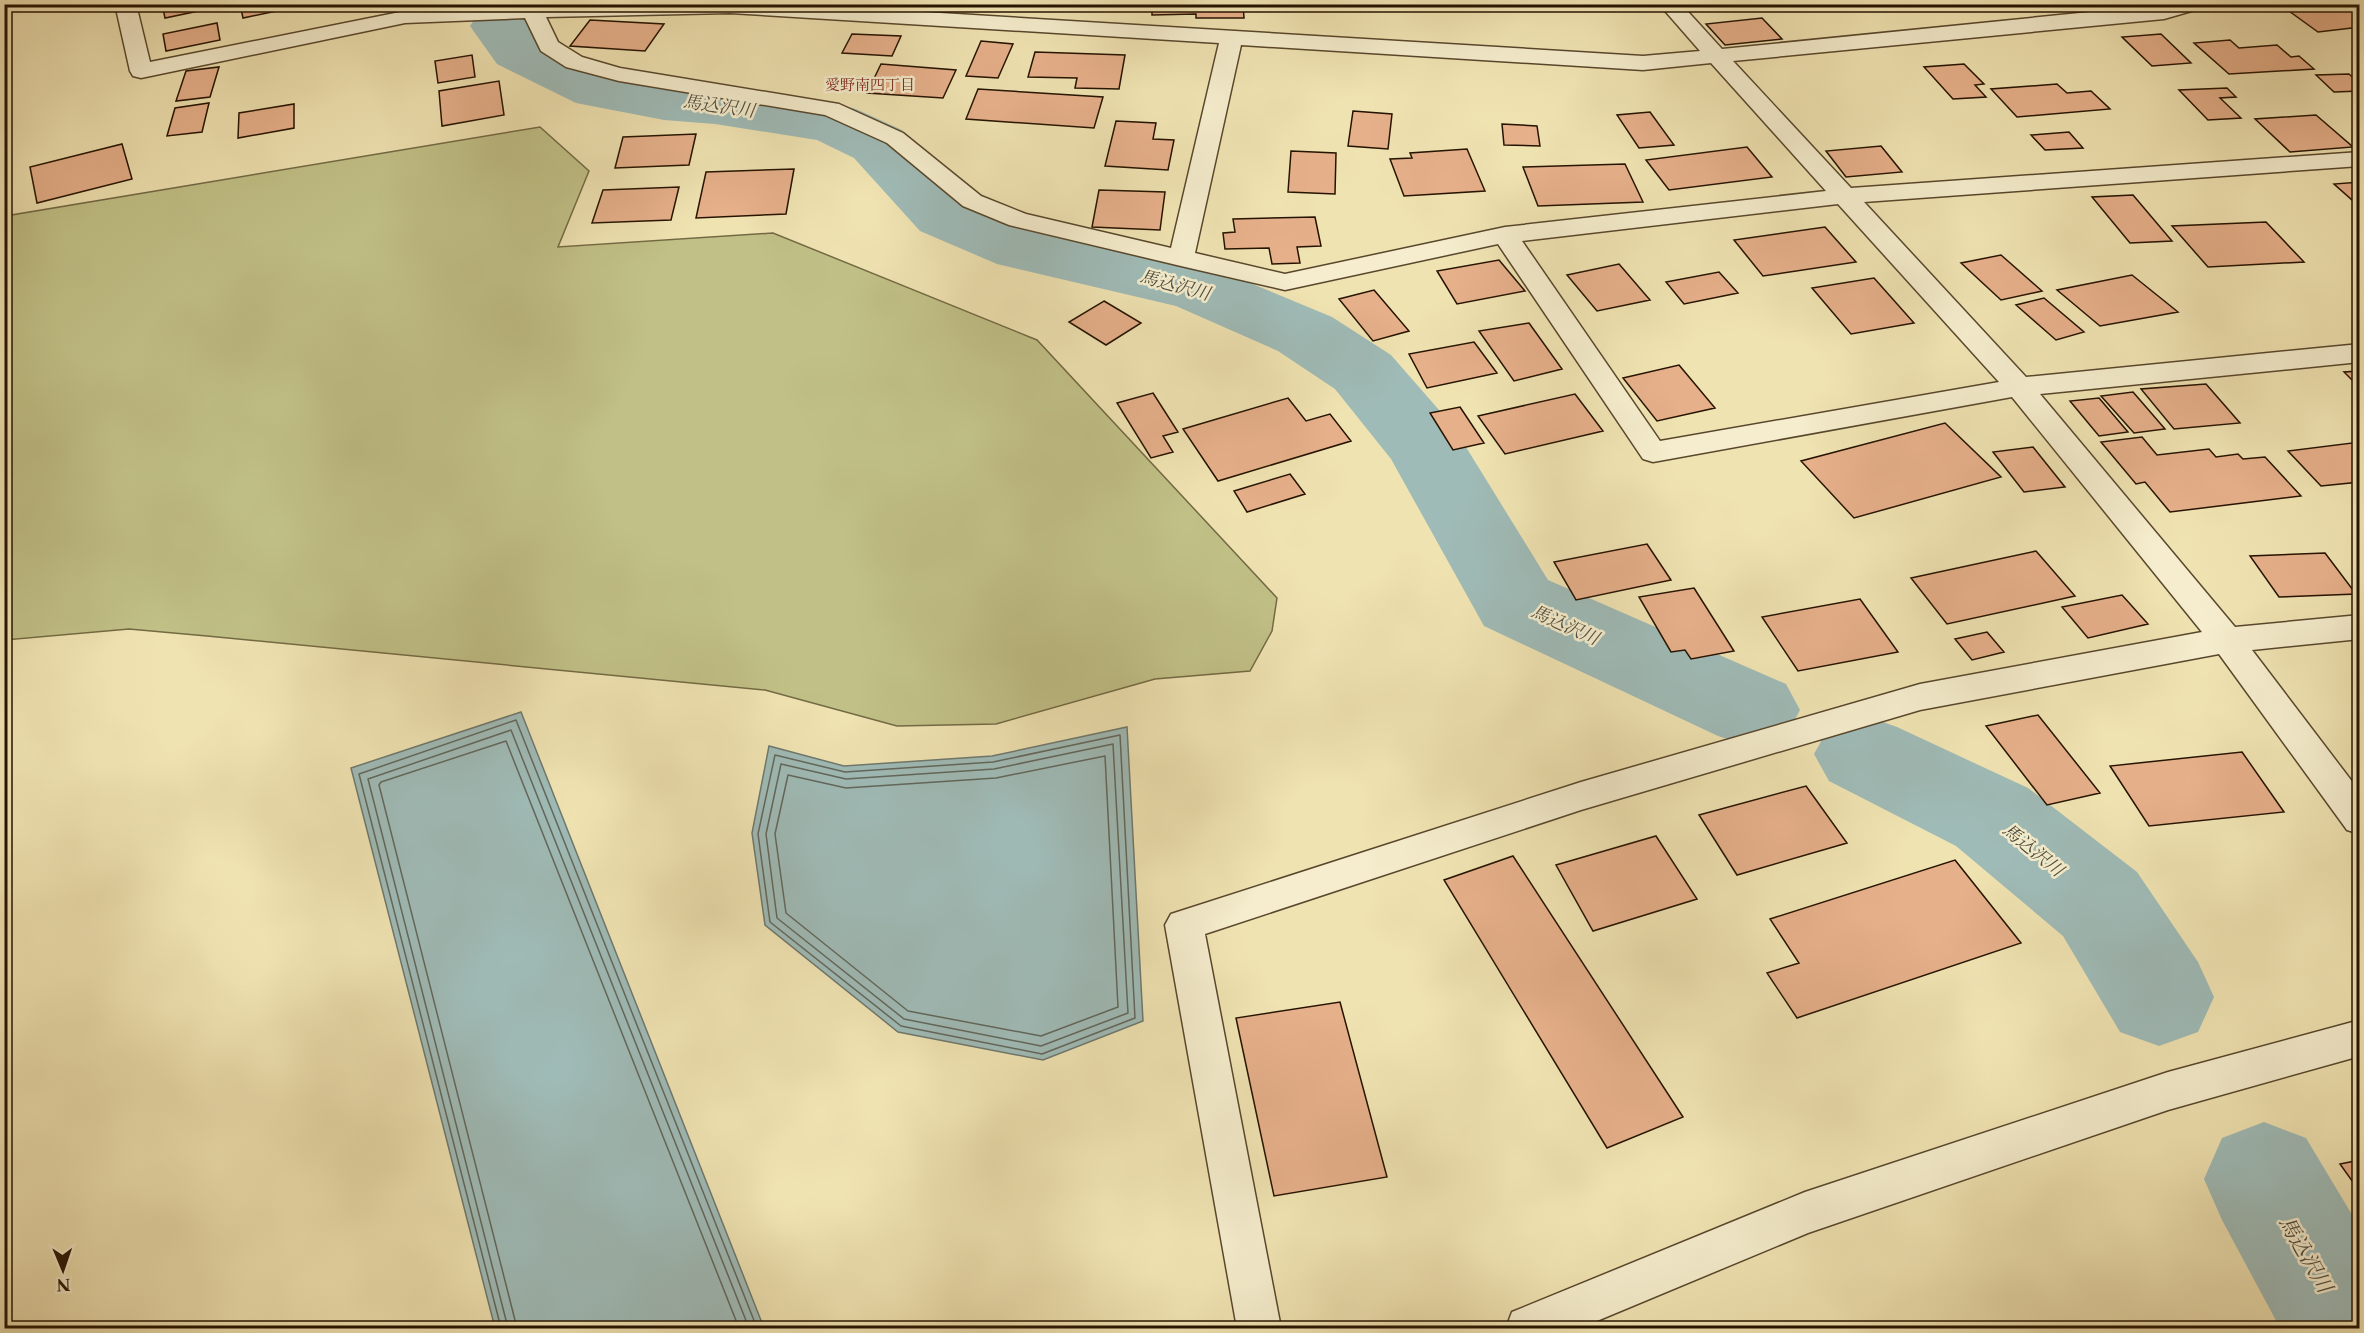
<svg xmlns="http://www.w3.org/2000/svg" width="2364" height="1333" font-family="'Libre Caslon Text','Noto Serif JP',serif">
<rect width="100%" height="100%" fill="#f0e3b2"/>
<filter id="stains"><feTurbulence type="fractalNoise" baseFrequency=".00333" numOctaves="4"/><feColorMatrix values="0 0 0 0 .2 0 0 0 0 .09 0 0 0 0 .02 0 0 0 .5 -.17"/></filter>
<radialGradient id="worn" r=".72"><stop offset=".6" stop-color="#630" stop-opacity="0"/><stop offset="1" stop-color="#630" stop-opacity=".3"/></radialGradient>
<path fill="#c1c187" stroke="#736a44" stroke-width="1.5" d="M5,30H7L11,215L540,127L589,171L558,247L773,233L1037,340L1277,598L1272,631L1250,671L1155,679L996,724L897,726L765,690L207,636L129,629L5,640Z"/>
<path fill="#9fbbb7" stroke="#6e786e" stroke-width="1.5" d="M521,712L764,1328H495L351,768Z
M1127,727L1143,1021L1043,1060L898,1032L765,925L752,833L769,746L844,766L992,756Z"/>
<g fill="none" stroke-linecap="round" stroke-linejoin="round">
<path stroke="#62675c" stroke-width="1.5" d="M1120,735L1135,1018L1042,1054L901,1026L770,922L758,834L775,755L845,772L993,762Z
M1113,744L1128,1013L1041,1046L904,1019L777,918L766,834L781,764L846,779L994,769Z
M1105,756L1118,1007L1041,1036L908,1011L786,913L775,834L788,775L846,788L996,778Z
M501,1328L359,774L516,720L757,1328
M508,1328L368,779L511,730L749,1328
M517,1328L379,785L381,782L506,741L739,1328"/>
<path fill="#9fbbb7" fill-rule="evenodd" d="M500,8L521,13L541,38L616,73L833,103L856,109L902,130L970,201L1044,232L1226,273L1332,317L1391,355L1453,426L1548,580L1786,684L1800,710L1786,736L1752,747L1718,736L1484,626L1391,459L1335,389L1278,351L1176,306L997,264L920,231L854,158L817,140L715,124L664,120L576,103L497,64L470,26L479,13Z
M1863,715L1897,727L2028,788L2137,872L2198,962L2214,997L2198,1032L2159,1046L2120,1032L2063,936L1956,846L1829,781L1814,754L1829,727Z
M2264,1122L2306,1138L2360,1228V1328H2280L2222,1220L2204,1179L2222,1138Z"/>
</g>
<path fill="#e6b08a" stroke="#251300" stroke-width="1.5" d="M162,4H217L218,7L165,18Z
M240,4H295L296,7L243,18Z
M1152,4H1243L1244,18H1196V14L1152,15Z
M1541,4H1608L1544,9Z
M2355,4L2360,8V27L2318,32L2289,11Z
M1762,18L1782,39L1725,45L1706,24Z
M590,20L664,24L645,51L570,46Z
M217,23L220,40L166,51L163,34Z
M852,34L901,36L892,56L842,53Z
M2161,34L2191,63L2152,66L2122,37Z
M2230,40L2239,48L2277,45L2291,57L2299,56L2314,69L2229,74L2194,43Z
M981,41L1013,44L998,78L966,76Z
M1035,52L1125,55L1119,89L1075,88L1077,78L1028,77Z
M472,55L475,77L438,83L435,61Z
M881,64L956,70L943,98L867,93Z
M1964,64L1984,84L1975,85L1986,97L1953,99L1924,67Z
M219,67L210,97L176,101L186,71Z
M2349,74L2360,84V91L2334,92L2316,75Z
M499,81L504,115L442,126L439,91Z
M2057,84L2067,93L2091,91L2110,109L2017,117L1991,89Z
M2227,88L2236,97L2220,98L2241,118L2208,120L2179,90Z
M978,89L1103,97L1094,128L966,119Z
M209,103L202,132L167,136L175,108Z
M294,104V128L238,138L239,113Z
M1353,111L1392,114L1388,149L1348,146Z
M1650,112L1674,145L1639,148L1617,115Z
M2316,115L2353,147L2290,152L2255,119Z
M1116,121L1156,123L1153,139L1174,140L1168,170L1105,166Z
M1502,124L1537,126L1540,146L1504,145Z
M2069,132L2083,148L2045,150L2031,135Z
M696,134L689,165L615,168L623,137Z
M122,144L132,179L37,203L30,167Z
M1881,146L1902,172L1846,177L1826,151Z
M1747,147L1772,177L1669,190L1646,160Z
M1467,149L1485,191L1404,196L1390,159L1412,158L1410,153Z
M1291,151L1336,153L1335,194L1288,192Z
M1625,164L1643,202L1538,206L1523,167Z
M794,169L786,214L696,218L706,172Z
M2360,182V207L2334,184Z
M679,187L671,220L592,223L603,190Z
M1099,190L1165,192L1160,230L1092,227Z
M2133,195L2172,241L2130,243L2092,197Z
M1315,217L1321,246L1297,247L1300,263L1272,264L1269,248L1225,249L1223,233L1235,232L1233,219Z
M2266,222L2304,262L2208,267L2172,226Z
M1825,227L1856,262L1763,276L1734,240Z
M2001,255L2042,291L2001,300L1961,263Z
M1499,260L1525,291L1457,304L1437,271Z
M1619,264L1650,300L1597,311L1567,275Z
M1719,272L1738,293L1684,304L1666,282Z
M2132,275L2178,312L2100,326L2057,290Z
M1874,278L1914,323L1851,334L1812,288Z
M1374,290L1409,331L1373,341L1339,299Z
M2044,298L2084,332L2056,340L2016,305Z
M1104,301L1141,323L1106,345L1069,322Z
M1529,323L1562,369L1514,381L1479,331Z
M1474,342L1497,373L1427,388L1409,354Z
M1679,365L1715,408L1657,421L1623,378Z
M2360,371V388L2344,372Z
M2206,384L2240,423L2174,429L2141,389Z
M2133,392L2165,429L2134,433L2101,396Z
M1153,393L1178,432L1163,436L1173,452L1151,458L1117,403Z
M1575,394L1603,431L1505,454L1478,416Z
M1288,398L1306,421L1330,414L1351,441L1218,481L1183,429Z
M2099,398L2128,432L2099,436L2070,401Z
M1460,407L1484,443L1453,450L1430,413Z
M1945,423L2001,477L1854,518L1801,461Z
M2142,437L2157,455L2209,449L2216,457L2238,454L2243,459L2265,457L2301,496L2170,512L2145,482L2136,484L2101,442Z
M2360,442V482L2321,486L2288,451Z
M2033,447L2065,487L2024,492L1993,452Z
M1290,474L1305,494L1247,512L1234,491Z
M1647,544L1671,580L1576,600L1554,562Z
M2036,551L2075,596L1947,624L1911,578Z
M2325,553L2356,594L2279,597L2250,556Z
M1694,588L1734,651L1691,659L1685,650L1671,652L1639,597Z
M2122,595L2148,624L2088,638L2062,607Z
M1860,599L1898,652L1798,671L1762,617Z
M1987,632L2004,652L1972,660L1955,639Z
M2038,715L2100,793L2047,805L1986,726Z
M2242,752L2284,812L2149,826L2110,766Z
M1806,786L1847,843L1737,875L1699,815Z
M1656,836L1697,899L1593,931L1556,865Z
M1513,856L1683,1117L1607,1148L1444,880Z
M1955,860L2021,943L1797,1018L1767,973L1799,963L1770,919Z
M1340,1002L1387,1177L1274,1196L1236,1018Z
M2360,1160V1192L2340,1164Z"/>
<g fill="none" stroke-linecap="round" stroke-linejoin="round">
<defs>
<path id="minor" d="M115,4H136L150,62L405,11L539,4H793L1643,56L1700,51L1659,4H1681L1722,49L2170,4H2205L2202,8L2164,19L1733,61L1851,188L2360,152V166L1864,202L2026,377L2360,344V362L2040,394L2235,627L2360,615V639L2252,650L2360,792V834L2347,830L2219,654L1920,710L1581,810L1205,934L1281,1328H1237L1165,925L1171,914L1581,782L1920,684L2202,632L2012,397L1653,462L1643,459L1498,244L1285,290L1181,266L1009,225L963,206L887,143L825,115L619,81L566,67L541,51L525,18L405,23L141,78L133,76L130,71ZM730,13L1219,43L1171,248L1026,214L981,196L903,133L839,104L620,68L582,57L558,42L546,17ZM1241,45L1643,70L1711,63L1826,191L1505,227L1285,274L1195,253ZM1838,204L1999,382L1660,441L1522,241Z
M2360,1020V1056L2168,1110L1808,1233L1580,1328H1506L1512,1312L1805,1192L2168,1072Z"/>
</defs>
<use href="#minor" stroke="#58472c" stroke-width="3"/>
<use href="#minor" fill="#f5edcd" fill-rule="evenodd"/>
</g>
<g text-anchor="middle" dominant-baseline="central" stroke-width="5" stroke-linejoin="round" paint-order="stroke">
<g font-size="15" fill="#7a1f14" stroke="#f5edcd">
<text x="870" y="84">愛野南四丁目</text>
</g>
<g font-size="18" font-style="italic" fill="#504e40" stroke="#f5edcd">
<text transform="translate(719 106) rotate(8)">馬込沢川</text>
<text transform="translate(1175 285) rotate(15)">馬込沢川</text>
<text transform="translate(1565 625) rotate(24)">馬込沢川</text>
<text transform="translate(2033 850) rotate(39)">馬込沢川</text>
</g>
<g font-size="21" font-style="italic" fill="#504e40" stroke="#f5edcd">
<text transform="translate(2306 1254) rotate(60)">馬込沢川</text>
</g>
</g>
<rect width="2364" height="1333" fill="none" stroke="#f0e3b2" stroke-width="24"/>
<rect x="6" y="6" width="2352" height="1321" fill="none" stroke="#251300" stroke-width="3"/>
<rect x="12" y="12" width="2340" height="1309" fill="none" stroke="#251300" stroke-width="1.5"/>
<g transform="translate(63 1270) rotate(178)" stroke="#f5edcd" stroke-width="4.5" paint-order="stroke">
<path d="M0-4.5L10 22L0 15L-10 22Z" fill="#251300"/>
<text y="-9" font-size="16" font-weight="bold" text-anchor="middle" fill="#251300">N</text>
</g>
<rect width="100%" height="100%" filter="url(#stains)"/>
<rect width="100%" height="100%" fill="url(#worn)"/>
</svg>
